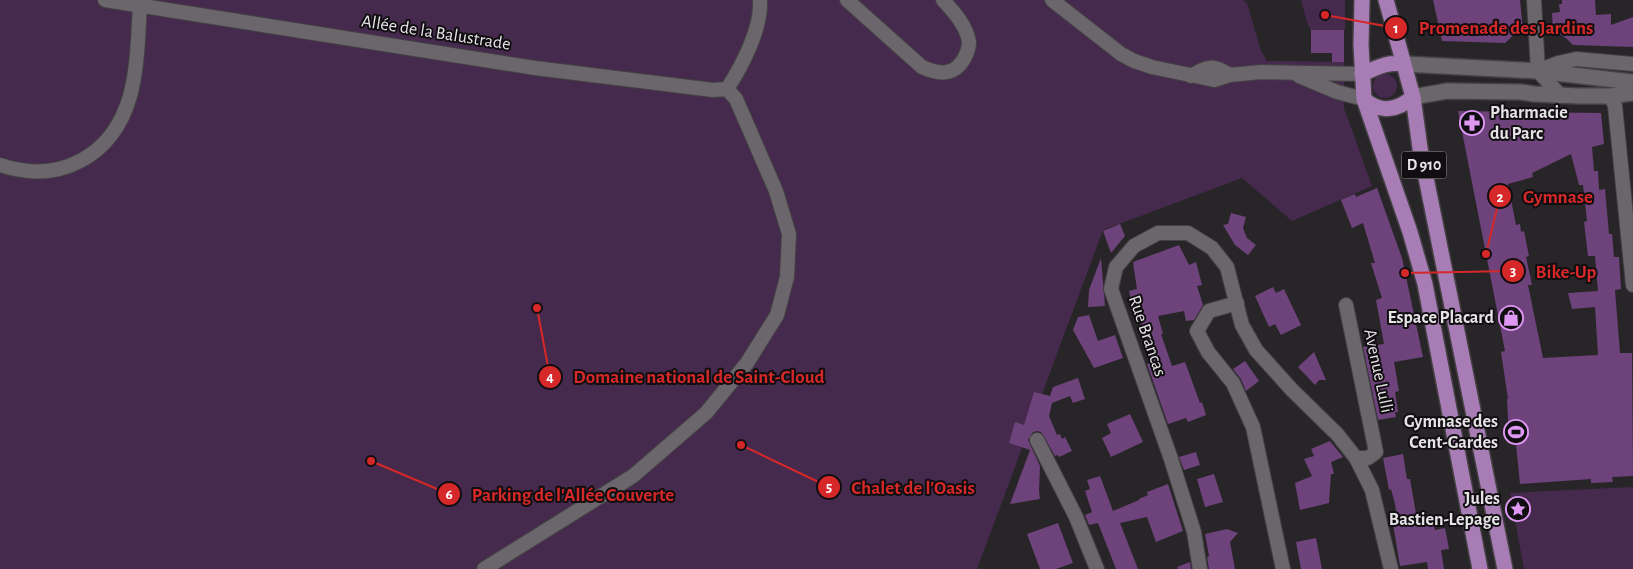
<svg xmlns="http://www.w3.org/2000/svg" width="1633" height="569" font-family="'Alegreya Sans',sans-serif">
<rect width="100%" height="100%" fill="#282529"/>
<path fill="#462a4e" d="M0,0H1243L1247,3L1261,51L1267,61L1344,62V108L1372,186L1292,221L1242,178L1103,230L977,569H0Z
M1301,0H1345V30H1311L1307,22Z
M1373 86a12 12 0 1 1 24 0a12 12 0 1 1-24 0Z
M1633,487V569H1524L1510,493Z"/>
<path fill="#6e437b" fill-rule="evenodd" d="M1433,0H1520L1523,30L1515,34L1505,43L1442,41Z
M1562,0H1595L1596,15L1611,14V25L1633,17V47L1573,45L1566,38L1553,30L1552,13L1560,12L1559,4H1562Z
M1311,30H1344V62H1332V53H1311Z
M1458,111L1601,113L1604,144L1592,147L1594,171H1598L1599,190L1605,189L1609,234H1612L1614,257H1619L1621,289L1615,290L1620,353H1632L1633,476L1612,477L1613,482L1591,483V479L1520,484L1516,444L1514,445V442L1509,440L1507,399H1508L1501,352L1505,351ZM1571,154L1579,185H1583L1587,221L1584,222L1588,256H1595L1598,291L1568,293L1572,309L1595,307L1598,355L1543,358L1528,285H1532L1526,257L1529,256L1524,231L1521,232L1520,224L1516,225L1508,184L1533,177L1532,173Z
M1377,188L1402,258L1423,357L1394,362L1399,391L1395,392L1398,412H1395L1396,417L1378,420L1363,347L1384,344L1376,300L1382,298L1371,263H1375L1363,223L1352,228L1341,200L1355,194L1356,197Z
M1231,213L1246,217L1243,228L1247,238L1256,245L1248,255L1235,245L1223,225L1228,224Z
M1120,224L1125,236L1111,253L1103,231Z
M1179,245L1189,265L1196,262L1202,285L1197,286L1203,305L1194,320L1186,321L1184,311L1158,316L1163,334H1161L1172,366L1185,362L1200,403L1202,402L1206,415L1188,422L1186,418L1168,424L1147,364L1153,362L1144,336L1138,305L1132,306L1129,291L1137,289L1133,262Z
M1101,258L1105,306L1088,307L1089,290Z
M1273,287L1276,293L1284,289L1301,325L1281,335L1275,324L1269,327L1255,296Z
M1089,315L1098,341L1115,335L1123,358L1094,368L1073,330L1078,317Z
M1314,352L1326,380H1319L1315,385L1298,367Z
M1245,361L1259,381L1246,391L1241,379L1233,369Z
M1078,378L1085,399L1073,403L1070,396L1052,403L1049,416L1057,435L1060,434L1062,439L1065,437L1072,451L1059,457L1058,455L1055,456L1042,433L1038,431L1033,432L1028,440L1040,466L1039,491L1040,499L1010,504L1030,450L1009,443L1015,422L1024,425L1034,392L1050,396L1053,387Z
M1130,414L1143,442L1111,457L1102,438L1111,433L1107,424Z
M1330,441L1343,457L1331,462L1334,474H1331L1329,503L1300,510L1295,483L1312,476L1304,459L1314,456L1311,449Z
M1196,452L1200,465L1184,470L1179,457Z
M1403,454L1407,479H1410L1417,519L1432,516L1435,530L1445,528L1449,549L1441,550L1444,569H1428L1427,562L1400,566L1393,524L1398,523L1395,504L1391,489L1389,490L1383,458Z
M1214,474L1223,502L1205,507L1197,479Z
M1100,476L1113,511L1139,500V499L1148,495L1147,492L1168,484L1183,531L1156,542L1147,517L1120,523L1138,569H1116L1098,523L1089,525L1085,515L1092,512L1085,491L1090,489L1087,480Z
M1058,523L1073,563L1056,569H1040L1027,534Z
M1227,529L1238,533L1230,542L1235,569H1209L1207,557L1209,556L1205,534Z
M1316,538L1322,569H1301L1296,542Z
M1190,562L1191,569H1178L1177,567Z"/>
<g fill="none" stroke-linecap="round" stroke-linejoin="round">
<defs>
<path id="street" d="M105,0L535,68L713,90L727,89
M847,0L922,67C940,75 955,76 965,57C967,53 969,47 969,42C967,26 953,11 943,0
M1052,0L1121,54L1134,61L1152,67L1214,80L1230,75L1261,72L1362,74
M1534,0L1538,71
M1538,71L1558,63L1576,59L1633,64
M1538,71L1561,96
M1191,76C1208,66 1212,64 1230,75
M1299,76L1337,92L1364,99
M727,89C742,66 762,28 760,0
M1611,96L1615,106L1633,285
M0,165C60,185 113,156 130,96C138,67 138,35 140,5
M1237,303L1209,311L1197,331L1208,352L1233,383L1253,427L1283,569
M1346,305L1376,452L1368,458H1356
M1037,440L1076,517L1097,569
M484,569L633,476L706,413L747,363L777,315L787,277L789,234L776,191L736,99L727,89
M1200,569L1194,532L1171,459L1111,289L1116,267L1134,246L1158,233H1188L1212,248L1227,267L1242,325L1256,350L1292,390L1337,434L1356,458L1372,490L1391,569"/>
<path id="secondary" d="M1404,64L1538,71L1633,82
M1413,97L1447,91L1521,92L1534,94L1579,96H1611L1633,93"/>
<path id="primary" d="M1362,0L1361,45L1364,99L1410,232L1425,284L1480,569
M1386,0L1413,97L1420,148L1505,569
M1362,74C1379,67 1385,62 1404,64
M1364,99C1380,114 1398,110 1413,97"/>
</defs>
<use href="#street" stroke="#444144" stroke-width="16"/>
<use href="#secondary" stroke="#444144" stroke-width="18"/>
<use href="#primary" stroke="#444144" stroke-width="18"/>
<use href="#street" stroke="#6a666b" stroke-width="14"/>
<use href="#secondary" stroke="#6a666b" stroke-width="15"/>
<use href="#primary" stroke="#a87cb5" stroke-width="15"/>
</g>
<defs>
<symbol id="pharmacy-ring" viewBox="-11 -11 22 22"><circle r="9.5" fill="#100e10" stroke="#de98f3" stroke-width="1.5"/><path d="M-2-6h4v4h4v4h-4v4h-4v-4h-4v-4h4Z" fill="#de98f3"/></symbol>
<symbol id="shop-ring" viewBox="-11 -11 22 22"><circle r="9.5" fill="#100e10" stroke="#de98f3" stroke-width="1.5"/><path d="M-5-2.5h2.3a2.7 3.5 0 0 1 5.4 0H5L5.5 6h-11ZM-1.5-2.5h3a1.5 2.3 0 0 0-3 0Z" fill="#de98f3"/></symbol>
<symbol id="stadium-ring" viewBox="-11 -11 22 22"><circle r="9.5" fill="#100e10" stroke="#de98f3" stroke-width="1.5"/><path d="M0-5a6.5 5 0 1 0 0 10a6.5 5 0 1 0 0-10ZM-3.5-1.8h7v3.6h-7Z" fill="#de98f3"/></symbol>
<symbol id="sight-ring" viewBox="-11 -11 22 22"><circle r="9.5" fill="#100e10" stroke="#de98f3" stroke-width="1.5"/><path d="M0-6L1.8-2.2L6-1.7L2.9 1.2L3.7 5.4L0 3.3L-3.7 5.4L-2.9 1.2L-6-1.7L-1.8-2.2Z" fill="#de98f3"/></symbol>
</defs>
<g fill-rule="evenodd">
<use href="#pharmacy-ring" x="1458" y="109" width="28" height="28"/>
<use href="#shop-ring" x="1497" y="304" width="28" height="28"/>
<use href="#stadium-ring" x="1502" y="418" width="28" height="28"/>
<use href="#sight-ring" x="1504" y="495" width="28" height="28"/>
</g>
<g text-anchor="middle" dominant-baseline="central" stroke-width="4" stroke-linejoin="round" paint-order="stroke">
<rect fill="#100e10" stroke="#a5a3a6" stroke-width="1" x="1401.5" y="151.5" width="45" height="27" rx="4"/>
<g font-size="16" font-weight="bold" fill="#e5e3e6">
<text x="1424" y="165">D 910</text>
</g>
<g font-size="18" fill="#e5e3e6" stroke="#100e10">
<text transform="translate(436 33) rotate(9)">Allée de la Balustrade</text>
<text transform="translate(1147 336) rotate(71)">Rue Brancas</text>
<text transform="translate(1378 371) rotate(78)">Avenue Lulli</text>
</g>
<g font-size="18" font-weight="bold" fill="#e5e3e6" stroke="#100e10" text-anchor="end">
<text x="1490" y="113" text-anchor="start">Pharmacie<tspan x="1490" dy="21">du Parc</tspan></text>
<text x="1494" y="318">Espace Placard</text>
<text x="1498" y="422">Gymnase des<tspan x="1498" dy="21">Cent-Gardes</tspan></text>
<text x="1500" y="499">Jules<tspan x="1500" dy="21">Bastien-Lepage</tspan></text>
</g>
</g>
<path fill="none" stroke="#d62828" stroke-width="2" d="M1325 15L1396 28M1486 254L1500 196M1405 273L1513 271M537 308L550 377M741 445L829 487M371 461L449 494"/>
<g fill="#d62828" stroke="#100e10" stroke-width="2">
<circle cx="1325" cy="15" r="5"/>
<circle cx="1486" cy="254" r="5"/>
<circle cx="1405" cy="273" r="5"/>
<circle cx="537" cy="308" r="5"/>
<circle cx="741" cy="445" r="5"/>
<circle cx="371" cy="461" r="5"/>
<circle cx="1396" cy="28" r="12"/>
<circle cx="1500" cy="196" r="12"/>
<circle cx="1513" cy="271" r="12"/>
<circle cx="550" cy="377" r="12"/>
<circle cx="829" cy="487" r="12"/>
<circle cx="449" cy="494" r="12"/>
</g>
<g font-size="15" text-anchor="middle" font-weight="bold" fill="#fff">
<text x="1396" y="33">1</text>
<text x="1500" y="202">2</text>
<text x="1513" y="276">3</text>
<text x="550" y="382">4</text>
<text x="829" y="492">5</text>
<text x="449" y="499">6</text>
</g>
<g font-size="19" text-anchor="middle" font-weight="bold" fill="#d62828" stroke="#100e10" stroke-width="4" stroke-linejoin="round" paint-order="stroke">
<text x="1506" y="34">Promenade des Jardins</text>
<text x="1558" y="203">Gymnase</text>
<text x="1566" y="278">Bike-Up</text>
<text x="699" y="383">Domaine national de Saint-Cloud</text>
<text x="913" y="494">Chalet de l'Oasis</text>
<text x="573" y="501">Parking de l'Allée Couverte</text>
</g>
</svg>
